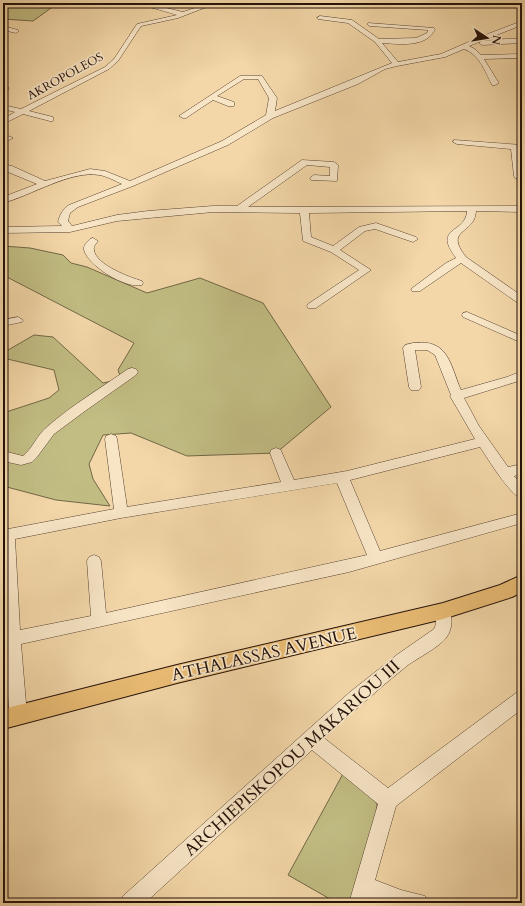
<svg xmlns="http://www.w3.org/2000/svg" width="525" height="906" font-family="Cardo,serif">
<rect width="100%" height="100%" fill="#f3d7a8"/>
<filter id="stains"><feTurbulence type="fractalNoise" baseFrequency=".005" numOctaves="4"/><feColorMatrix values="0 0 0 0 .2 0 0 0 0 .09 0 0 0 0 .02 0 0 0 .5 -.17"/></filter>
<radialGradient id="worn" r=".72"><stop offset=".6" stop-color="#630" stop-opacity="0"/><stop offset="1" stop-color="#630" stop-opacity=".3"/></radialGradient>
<path fill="#c1bd83" stroke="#726746" d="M3,3H58L33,21L3,19Z
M3,246L30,248L63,255L71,263L87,267L147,293L200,278L263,303L331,407L276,453L187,456L131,433L103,435L89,464L93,479L110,506L56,500L3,486V413L49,398L59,390L54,370L3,358V353L34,335L53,337L103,383L121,379L118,370L134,343L3,275Z
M345,770L370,791L377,804L376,821L350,903H337L288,875Z"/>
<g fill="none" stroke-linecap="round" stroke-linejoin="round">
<defs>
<path id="minor" d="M136,3H146L183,12L209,3H217L178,18L141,26L118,61L109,69L29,111L53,117V121H50L23,114L3,124V119L15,112L3,109V105L21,109L105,67L114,59L137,24L177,15Z
M320,16L352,20L379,39L416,38L427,33L428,30L370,26L368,25V23L434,28L435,29C427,48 399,44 382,43L398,62L441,54L480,37L522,21V25L469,46L475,49L481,55L522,54V58L484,59L497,80L499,83L495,85H492C485,71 479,54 464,49L445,57L397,66L385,69L358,84L273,118L228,145L133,186L78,207L70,213L68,221L72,226L117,215L148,211L213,206H237L302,160L334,162L338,165L337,181L311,180L310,178L314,175L330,176V167L307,165L248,207L522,206V212L476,211C475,235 443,228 466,257L522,296V304L518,303L461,263L420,291H412L411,289L446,263L456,258C432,226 466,234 467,211L309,213L311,237L333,246L359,227L376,223L416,237L418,239L413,242L375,229L365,231L340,250L371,270L316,308H308L307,306L308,304L359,270L331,252L303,241L300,213L213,212L117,221L70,232L3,233V227L62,226L58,222C60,214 63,209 69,205L122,184C115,181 107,176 99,175C71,170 30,196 3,203V197L37,184L3,170V164L12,166L45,181L90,169L105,171L130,181L222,141L266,115L269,98L258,79H244L217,96L234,102V106H228L213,100L186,118H183L179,116L240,76H262L277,98L275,111L392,63L375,42L348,23L318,19L317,18Z
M3,26L18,30L19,31L16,33L3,30Z
M506,39H522V43L482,45L479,43L482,41Z
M3,87H8L9,89L3,92Z
M3,134L13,138L9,140L3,139Z
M454,140L522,145V149H519L522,179L515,178L514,176L511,149L457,144L453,142Z
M93,238L98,241C96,244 93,246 94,250C96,265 129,277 142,281L143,283L142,285C126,289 88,266 84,250C83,246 87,242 90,239Z
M467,312L522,336V343L463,317L462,315L463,313Z
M18,317L23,320L22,322L3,326V320Z
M413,343C449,338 450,365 461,390L507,377L522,371V380L464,398L479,426L508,467L522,464V474L514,476L522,485V499C510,495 488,459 480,447L350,480L380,551L522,513V523L349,572L21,644L27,715L24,721L18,723L12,721L9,715L3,588V530L114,509L105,439L106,436L111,434L116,436L117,439L127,507L281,482L270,453L271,450L276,448L281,450L282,453L294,480L347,471L475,439L450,396L451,395L435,355L427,350H415L421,387L419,390H411L409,387L403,348L405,345ZM337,483L367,555L106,613L101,561L99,557L94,555L89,557L87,561L91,616L20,630L15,539L121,518Z
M132,368L136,369L138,372L136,375L85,411L54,434L37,457L32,462L21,465L3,461V451L23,456C33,448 37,435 47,427C72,405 101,388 128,369Z
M443,604L448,606C453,616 453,629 446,638C439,647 418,658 408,665C379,688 352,713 324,738L388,788L516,693L522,691V709L396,806L375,880L401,890L425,896L428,903H383L370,898L369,903H349L378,804L312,750L145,903H120L123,896L350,692L398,654L434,629C438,622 434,614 438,606Z"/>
<path id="major" d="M522,575V592L512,597L443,619L177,683L3,729V709L177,665L443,603L500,585Z"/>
</defs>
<use href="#minor" stroke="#584232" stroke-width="1"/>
<use href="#major" stroke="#24110a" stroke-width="2"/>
<use href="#minor" fill="#f7e5c6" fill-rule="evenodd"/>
<use href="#major" fill="#eabc74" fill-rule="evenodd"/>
</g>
<g text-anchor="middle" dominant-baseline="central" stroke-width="3.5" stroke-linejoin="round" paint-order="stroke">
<g font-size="12" fill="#24110a" stroke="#f7e5c6">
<text transform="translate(65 76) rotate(-29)">AKROPOLEOS</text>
</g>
<g font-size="17" fill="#24110a" stroke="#f7e5c6">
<text transform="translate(264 654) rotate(-13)">ATHALASSAS AVENUE</text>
<text transform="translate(292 758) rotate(-42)">ARCHIEPISKOPOU MAKARIOU III</text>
</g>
</g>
<rect width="525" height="906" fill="none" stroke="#f3d7a8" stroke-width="16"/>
<rect x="4" y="4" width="517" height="898" fill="none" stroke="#24110a" stroke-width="2"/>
<rect x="8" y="8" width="509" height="890" fill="none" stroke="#24110a"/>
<g transform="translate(487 38) rotate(102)" stroke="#f7e5c6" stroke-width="3" paint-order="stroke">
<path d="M0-3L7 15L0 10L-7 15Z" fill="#24110a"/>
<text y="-6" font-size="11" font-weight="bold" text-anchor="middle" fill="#24110a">N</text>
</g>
<rect width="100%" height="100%" filter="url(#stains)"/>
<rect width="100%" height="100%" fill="url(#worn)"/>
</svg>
